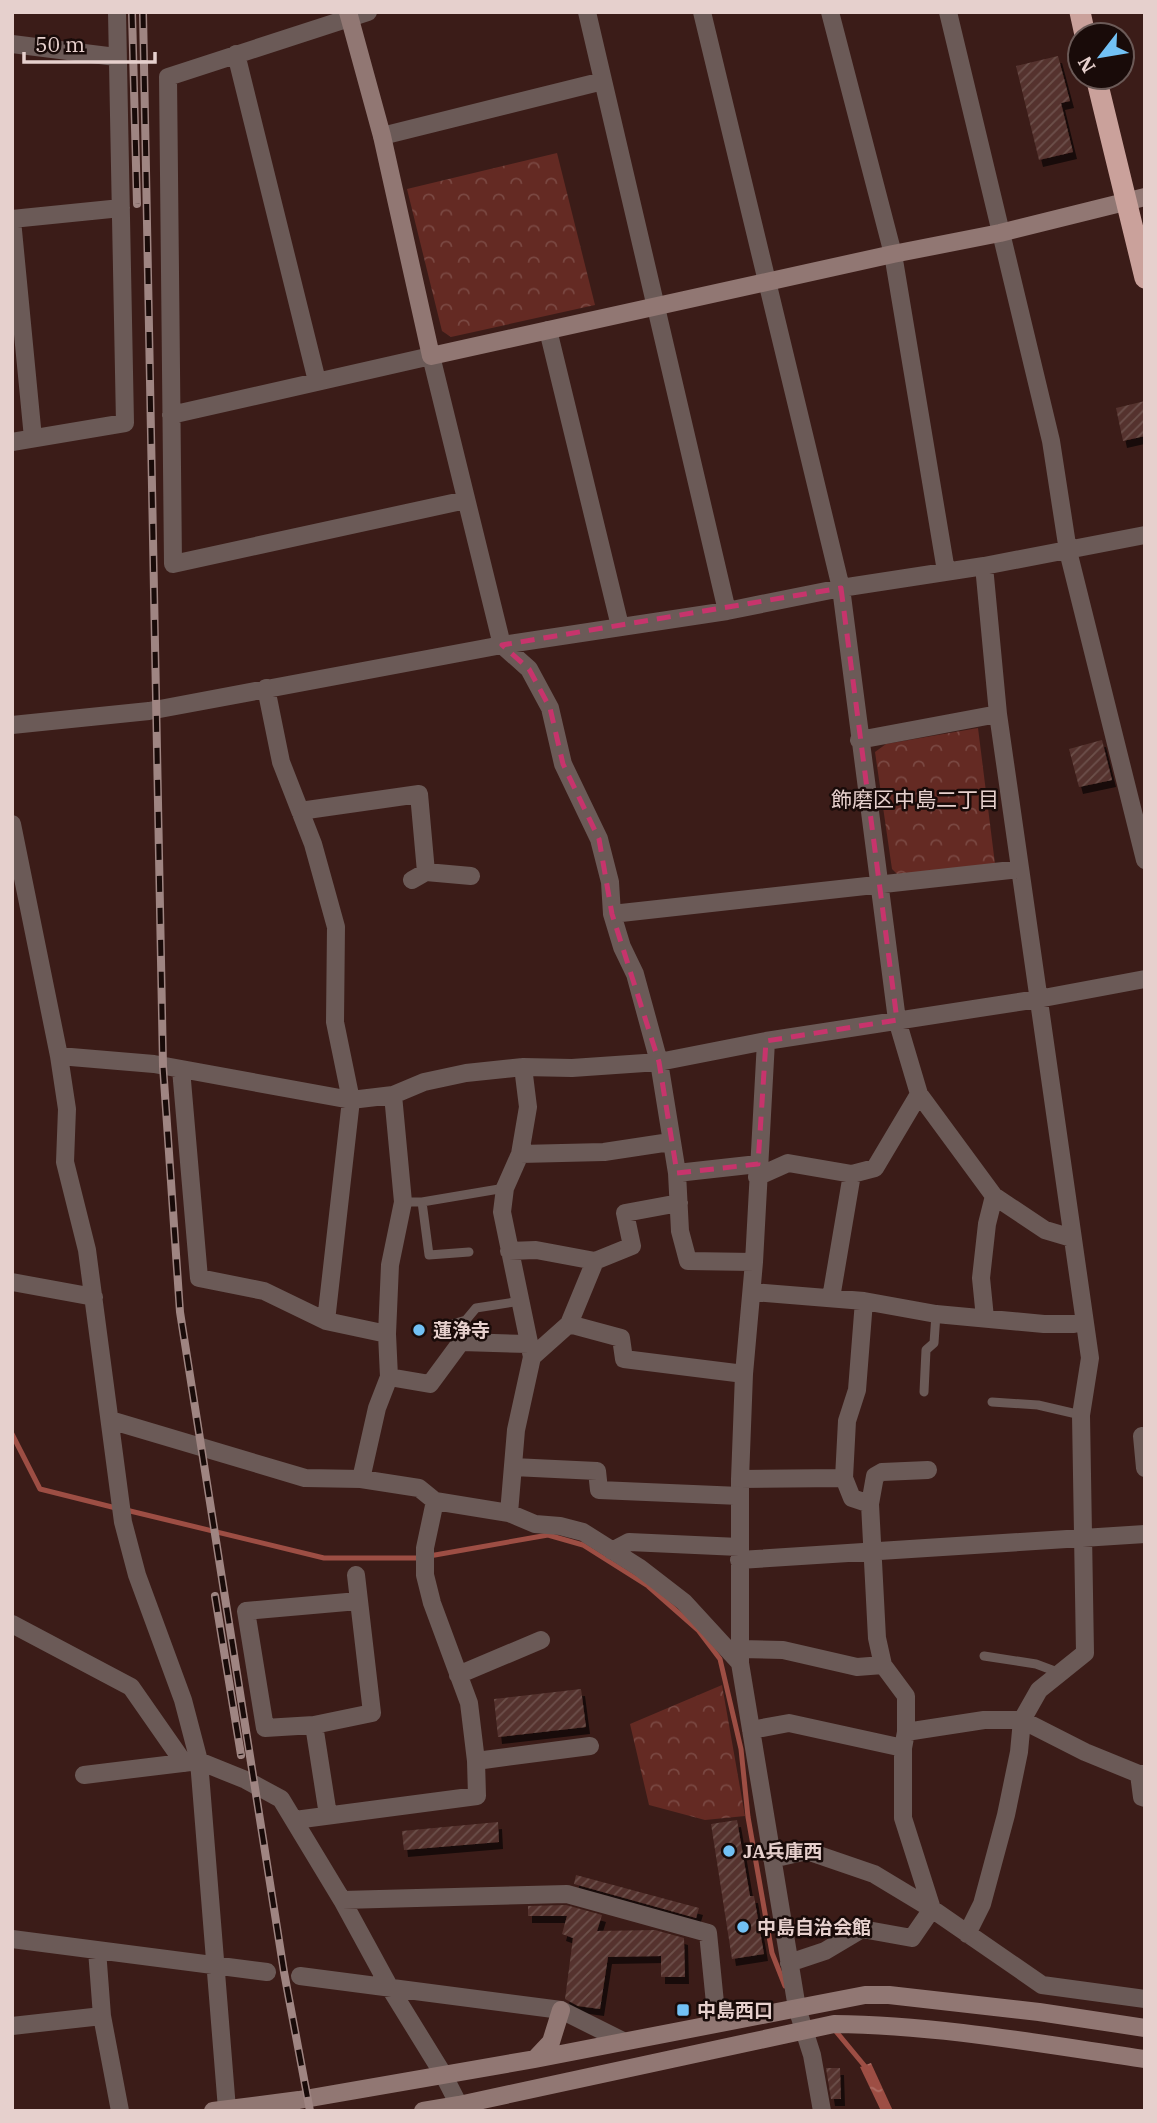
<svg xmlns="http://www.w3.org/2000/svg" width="1157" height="2123" font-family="'IBM Plex Serif','Noto Sans JP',serif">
<defs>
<pattern id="park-crowns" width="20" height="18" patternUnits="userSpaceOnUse" patternTransform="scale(1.75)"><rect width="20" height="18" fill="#642a23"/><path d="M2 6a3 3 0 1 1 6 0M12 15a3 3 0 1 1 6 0" fill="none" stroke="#7a4842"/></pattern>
<pattern id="water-ripples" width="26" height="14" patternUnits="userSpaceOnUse" patternTransform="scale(1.75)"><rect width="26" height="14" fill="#9d4e44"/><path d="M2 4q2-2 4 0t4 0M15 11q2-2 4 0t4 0" fill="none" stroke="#af6f66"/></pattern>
<pattern id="building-hatch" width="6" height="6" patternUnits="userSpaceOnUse" patternTransform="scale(1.75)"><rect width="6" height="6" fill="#54332e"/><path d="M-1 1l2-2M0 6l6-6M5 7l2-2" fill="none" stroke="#6d504b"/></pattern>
<filter id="shadow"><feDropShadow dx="4" dy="7" stdDeviation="0" flood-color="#0009"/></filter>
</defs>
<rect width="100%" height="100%" fill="#3b1c18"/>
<path fill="url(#park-crowns)" d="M557,153L595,305L451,337L442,331L407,189Z
M978,728L995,864L900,877L892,869L875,752L886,744Z
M722,1685L745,1816L705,1820L649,1805L630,1724Z"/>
<path fill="url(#water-ripples)" d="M871,2063L893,2111H881L860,2067Z"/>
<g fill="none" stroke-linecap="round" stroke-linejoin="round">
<path stroke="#9d4e44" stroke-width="5" d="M12,1434L40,1489L116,1508
M126,1510L324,1558H418L548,1535L583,1545L648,1586L698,1630L720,1659L741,1749L748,1817L772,1953L785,1986
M834,2029L868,2070"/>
</g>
<path fill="url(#building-hatch)" filter="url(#shadow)" d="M1058,56L1070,101L1061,103L1073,152L1039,160L1016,66Z
M1145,401V436L1123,441L1116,408Z
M1102,740L1112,780L1079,787L1069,749Z
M581,1689L586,1727L498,1737L494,1699Z
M737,1820L750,1896H754L764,1954L732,1959L711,1824Z
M498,1822L499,1842L404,1850L402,1831Z
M576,1875L699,1908L696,1918L574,1884Z
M566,1905L602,1915L597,1931L655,1930L684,1938L685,1977H661V1956L608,1957L600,2009L578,2006L565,1999L573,1938L562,1934L567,1916H528V1906Z
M826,2068H840L841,2099H831Z"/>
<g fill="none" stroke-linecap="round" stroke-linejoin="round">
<path stroke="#6b5a57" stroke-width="9" d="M403,1202H422L505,1188
M422,1202L429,1255L469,1252
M449,1325L466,1320L476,1308L521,1301
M924,1392L926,1350L934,1343L936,1314
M992,1402L1038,1405L1081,1415
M984,1656L1036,1664L1060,1673"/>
<path stroke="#6b5a57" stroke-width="18" d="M368,12L168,77L173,564L466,500
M587,12L727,611
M702,12L841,588L897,1020L919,1094L994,1196L1045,1230L1072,1238
M830,12L893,254L946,571
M948,12L1051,441L1068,551L1145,860
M12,44L116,57
M236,54L317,381
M382,136L603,81
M12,219L121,208
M12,220L33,438
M548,330L620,626
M171,415L431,356L502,645L529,669L550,708L563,764L599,839L610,882L612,914L622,947L635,974L659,1062L677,1173L680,1231L688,1261L754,1262
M12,442L125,423L117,12
M266,688L281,762L313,844L336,927L335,1022L351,1100L326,1321
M12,725L149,711L502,645L727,611L841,588L984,566L1145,535
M859,740L998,714
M300,811L419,794L426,872
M12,824L59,1056L67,1109L65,1162L87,1250L123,1522L137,1575L183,1700L199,1761L227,2109
M412,880L426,872L471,876
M612,914L1020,869
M59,1056L154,1064L351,1100L393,1095L424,1082L466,1073L523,1067L572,1068L659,1062L766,1041L1038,999L1145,979
M181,1069L199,1278L264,1291L326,1321L387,1334
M520,1154L604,1152L670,1142
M677,1173L758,1164
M757,1177L788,1163L852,1174L875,1168L919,1094
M509,1251L536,1250L595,1261L632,1246L625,1213L679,1203
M12,1282L94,1297
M752,1292L864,1301L936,1314L1044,1324H1074L1084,1320
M831,1298L852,1174
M864,1301L857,1390L847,1421L844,1478L852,1498L870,1504
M985,1318L981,1278L987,1224L994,1196
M569,1324L621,1338L624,1359L744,1374
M532,1357L569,1324L595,1261
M389,1377L430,1384L461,1342L529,1344
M110,1420L305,1478L361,1479L419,1488L435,1501L509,1513L535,1524L560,1526L583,1532L640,1568L684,1602L740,1663L797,2008L812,2055L822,2111
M1142,1436L1145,1468
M513,1467L597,1471L599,1490L740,1496
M361,1479L377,1408L389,1377L387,1334L390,1265L403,1202L393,1095
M740,1479L844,1478
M509,1513L516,1430L532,1357L502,1212L505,1188L520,1154L528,1107L523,1067
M612,1551L629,1542L739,1547
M739,1560L1145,1534
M12,1624L131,1687L184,1763
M739,1649L783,1650L857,1667L883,1665
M740,1663V1479L744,1374L754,1262L766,1041
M458,1675L541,1640
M314,1725L372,1713L356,1575
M751,1730L789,1723L903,1748
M906,1732L984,1720H1022L1085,1752L1139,1774H1145
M476,1761L590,1746
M1139,1774L1142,1797L1145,1798
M84,1775L199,1761L246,1780L281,1799L342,1900L390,1988L443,2074L462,2111
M328,1815L314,1725L265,1728L246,1611L358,1601
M295,1820L477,1796L476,1761L469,1703L432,1603L425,1575V1548L435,1501
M772,1859L807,1851L874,1874L932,1909L1042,1985L1145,1999
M342,1900L567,1894L708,1933L717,2023
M967,1934L982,1904L1006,1815L1019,1752L1022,1720L1039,1690L1085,1653L1081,1415L1090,1358L998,714L984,566
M12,1939L267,1972
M97,1950L102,2016
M789,1963L825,1951L862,1929L912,1938L932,1909L903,1818V1748L906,1732V1696L883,1665L877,1638L870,1504L875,1476L882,1472L928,1470
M300,1976L561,2010L623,2041
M12,2026L102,2016L120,2111"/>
<path stroke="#917773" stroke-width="18" d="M348,12L382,136L431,356L893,254L1000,233L1145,197
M535,2059L551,2042L561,2010
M213,2111L299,2100L535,2059L865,1995H889L1039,2012L1145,2028
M423,2111L459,2105L834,2024C938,2025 1042,2044 1145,2059"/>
<path stroke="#caa19b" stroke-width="21" d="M1080,12L1085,35
M1096,77L1145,278"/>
<defs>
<path id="rail" d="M132,12L137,204
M143,12L163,1066L180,1312L284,1972L310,2111
M215,1596L241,1755"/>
</defs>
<use href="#rail" stroke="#9f8582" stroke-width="8"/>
<use href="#rail" stroke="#190b09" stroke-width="5" stroke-dasharray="16" stroke-linecap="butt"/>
</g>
<path fill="none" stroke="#c7346c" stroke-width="5" stroke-dasharray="14 9" stroke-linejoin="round" d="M841,588L897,1020L766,1041L758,1164L677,1173L659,1062L612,914L599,839L563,764L550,708L529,669L502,645Z"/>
<g fill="#72c1f5" stroke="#190b09" stroke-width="2.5">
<circle cx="419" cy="1330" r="7"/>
<circle cx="729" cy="1851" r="7"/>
<circle cx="743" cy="1927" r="7"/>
<rect x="676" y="2003" width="14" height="14" rx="3.5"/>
</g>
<g text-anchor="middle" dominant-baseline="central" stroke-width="5" stroke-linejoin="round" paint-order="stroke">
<g font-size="19" font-weight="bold" fill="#e6d0cd" stroke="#190b09" text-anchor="start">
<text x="433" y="1330">蓮浄寺</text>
<text x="743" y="1851">JA兵庫西</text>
<text x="757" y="1927">中島自治会館</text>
<text x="697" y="2010">中島西口</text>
</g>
<g font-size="21" fill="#e6d0cd" stroke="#190b09">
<text x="915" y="799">飾磨区中島二丁目</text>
</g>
</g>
<rect width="1157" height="2123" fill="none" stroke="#e6d0cd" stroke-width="28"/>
<g transform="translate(1101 56) rotate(239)"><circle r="33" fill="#190b09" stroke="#6b5a57" stroke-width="2"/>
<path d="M0-5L12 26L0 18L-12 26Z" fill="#72c1f5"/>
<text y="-10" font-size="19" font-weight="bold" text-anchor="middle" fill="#e6d0cd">N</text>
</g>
<path d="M24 52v10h131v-10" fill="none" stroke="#e6d0cd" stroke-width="3.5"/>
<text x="35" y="52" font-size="21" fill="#e6d0cd" stroke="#190b09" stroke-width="5" paint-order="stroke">50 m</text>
</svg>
